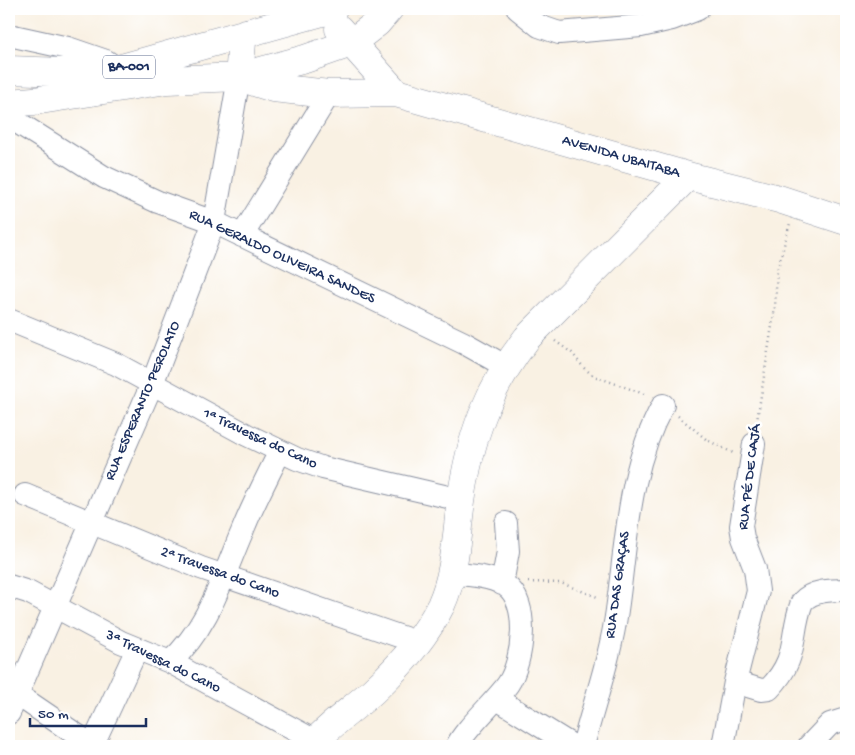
<svg xmlns="http://www.w3.org/2000/svg" width="855" height="755" font-family="'Gochi Hand',sans-serif">
<rect width="100%" height="100%" fill="#fff"/>
<filter id="ink" filterUnits="userSpaceOnUse"><feTurbulence type="fractalNoise" baseFrequency=".02" numOctaves="2"/><feDisplacementMap in="SourceGraphic" scale="10" xChannelSelector="R" yChannelSelector="G"/><feConvolveMatrix kernelMatrix="1 2 1 2 8 2 1 2 1" color-interpolation-filters="sRGB"/></filter>
<filter id="wash" filterUnits="userSpaceOnUse"><feTurbulence type="fractalNoise" baseFrequency=".0096" numOctaves="4" result="noise"/><feDisplacementMap in="SourceGraphic" scale="20" xChannelSelector="R" yChannelSelector="G"/><feGaussianBlur stdDeviation="1.12" result="paint"/><feColorMatrix in="noise" values="0 0 0 0 0 0 0 0 0 0 0 0 0 0 0 0 0 1.4 0 .05"/><feComposite in="paint" operator="in"/></filter>
<g filter="url(#wash)">
<rect width="100%" height="100%" fill="#f9f1e3"/>
</g>
<g filter="url(#ink)">
<g fill="none" stroke-linecap="round" stroke-linejoin="round">
<defs>
<path id="minor" d="M518,9L539,26L559,33L641,26L672,19L698,9
M9,35L68,48L106,61L118,69
M9,117L104,177L158,202L214,222L464,343L505,366
M242,236L329,94
M9,320L116,364L247,435L297,459L323,468L461,500
M25,495L201,568L419,643
M453,574C470,575 490,576 505,585C531,602 523,662 508,684C496,701 463,731 457,746
M502,584L508,551L506,523
M9,586L28,592L121,642L170,662L315,741
M170,662C209,627 222,578 242,532C253,504 267,478 280,451
M735,682L761,690L769,689C800,657 789,637 802,602C812,590 832,590 846,590
M18,695L93,746
M497,699L573,746
M9,713L152,384L214,222L239,77
M92,746L137,649
M583,746C594,703 611,655 617,610C627,540 628,469 663,405
M723,746L735,682L758,591L755,569L743,538L741,526L754,444
M809,746L830,724L846,719"/>
<path id="major" d="M339,29L396,93
M245,33L242,42L239,77L273,88L329,94L396,93L688,176L779,199L846,221
M9,70L91,73L118,69L333,9
M9,103L34,101L167,80L239,77L305,59L351,43L377,23L389,9
M311,746C329,725 353,709 373,691C400,666 425,638 441,605C456,572 456,536 461,501C470,437 487,390 527,338L688,176"/>
</defs>
<use href="#minor" stroke="#8a90a0" stroke-width="24"/>
<use href="#major" stroke="#8a90a0" stroke-width="29"/>
<path stroke="#8a90a0" stroke-width="2.5" stroke-dasharray="1 4" stroke-linecap="butt" d="M555,341L572,353L584,368L594,376L647,395
M678,416L707,440L733,453
M756,427L775,307L777,271L790,223
M528,582L561,583L600,598"/>
<use href="#minor" stroke="#fff" stroke-width="22"/>
<use href="#major" stroke="#fff" stroke-width="28"/>
</g>
</g>
<g text-anchor="middle" dominant-baseline="central" stroke-width="5" stroke-linejoin="round" paint-order="stroke">
<rect fill="#fff" stroke="#5f6d8e" stroke-width="1" x="103" y="55.5" width="52" height="23" rx="4"/>
<g font-size="14" font-weight="bold" fill="#1b2f5e">
<text x="129" y="67">BA-001</text>
</g>
<g font-size="15" fill="#1b2f5e" stroke="#fff">
<text transform="translate(621 157) rotate(16)">AVENIDA UBAITABA</text>
<text transform="translate(282 257) rotate(25)">RUA GERALDO OLIVEIRA SANDES</text>
<text transform="translate(143 401) rotate(-67)">RUA ESPERANTO PEROLATO</text>
<text transform="translate(260 439) rotate(25)">1ª Travessa do Cano</text>
<text transform="translate(750 477) rotate(-83)">RUA PÉ DE CAJÁ</text>
<text transform="translate(220 573) rotate(20)">2ª Travessa do Cano</text>
<text transform="translate(618 585) rotate(-82)">RUA DAS GRAÇAS</text>
<text transform="translate(163 662) rotate(26)">3ª Travessa do Cano</text>
</g>
</g>
<rect width="855" height="755" fill="none" stroke="#fff" stroke-width="30"/>
<path d="M30 718v8h116v-8" fill="none" stroke="#1b2f5e" stroke-width="2.5"/>
<text x="38" y="718" font-size="15" fill="#1b2f5e" stroke="#ffffff" stroke-width="4" paint-order="stroke">50 m</text>
</svg>
